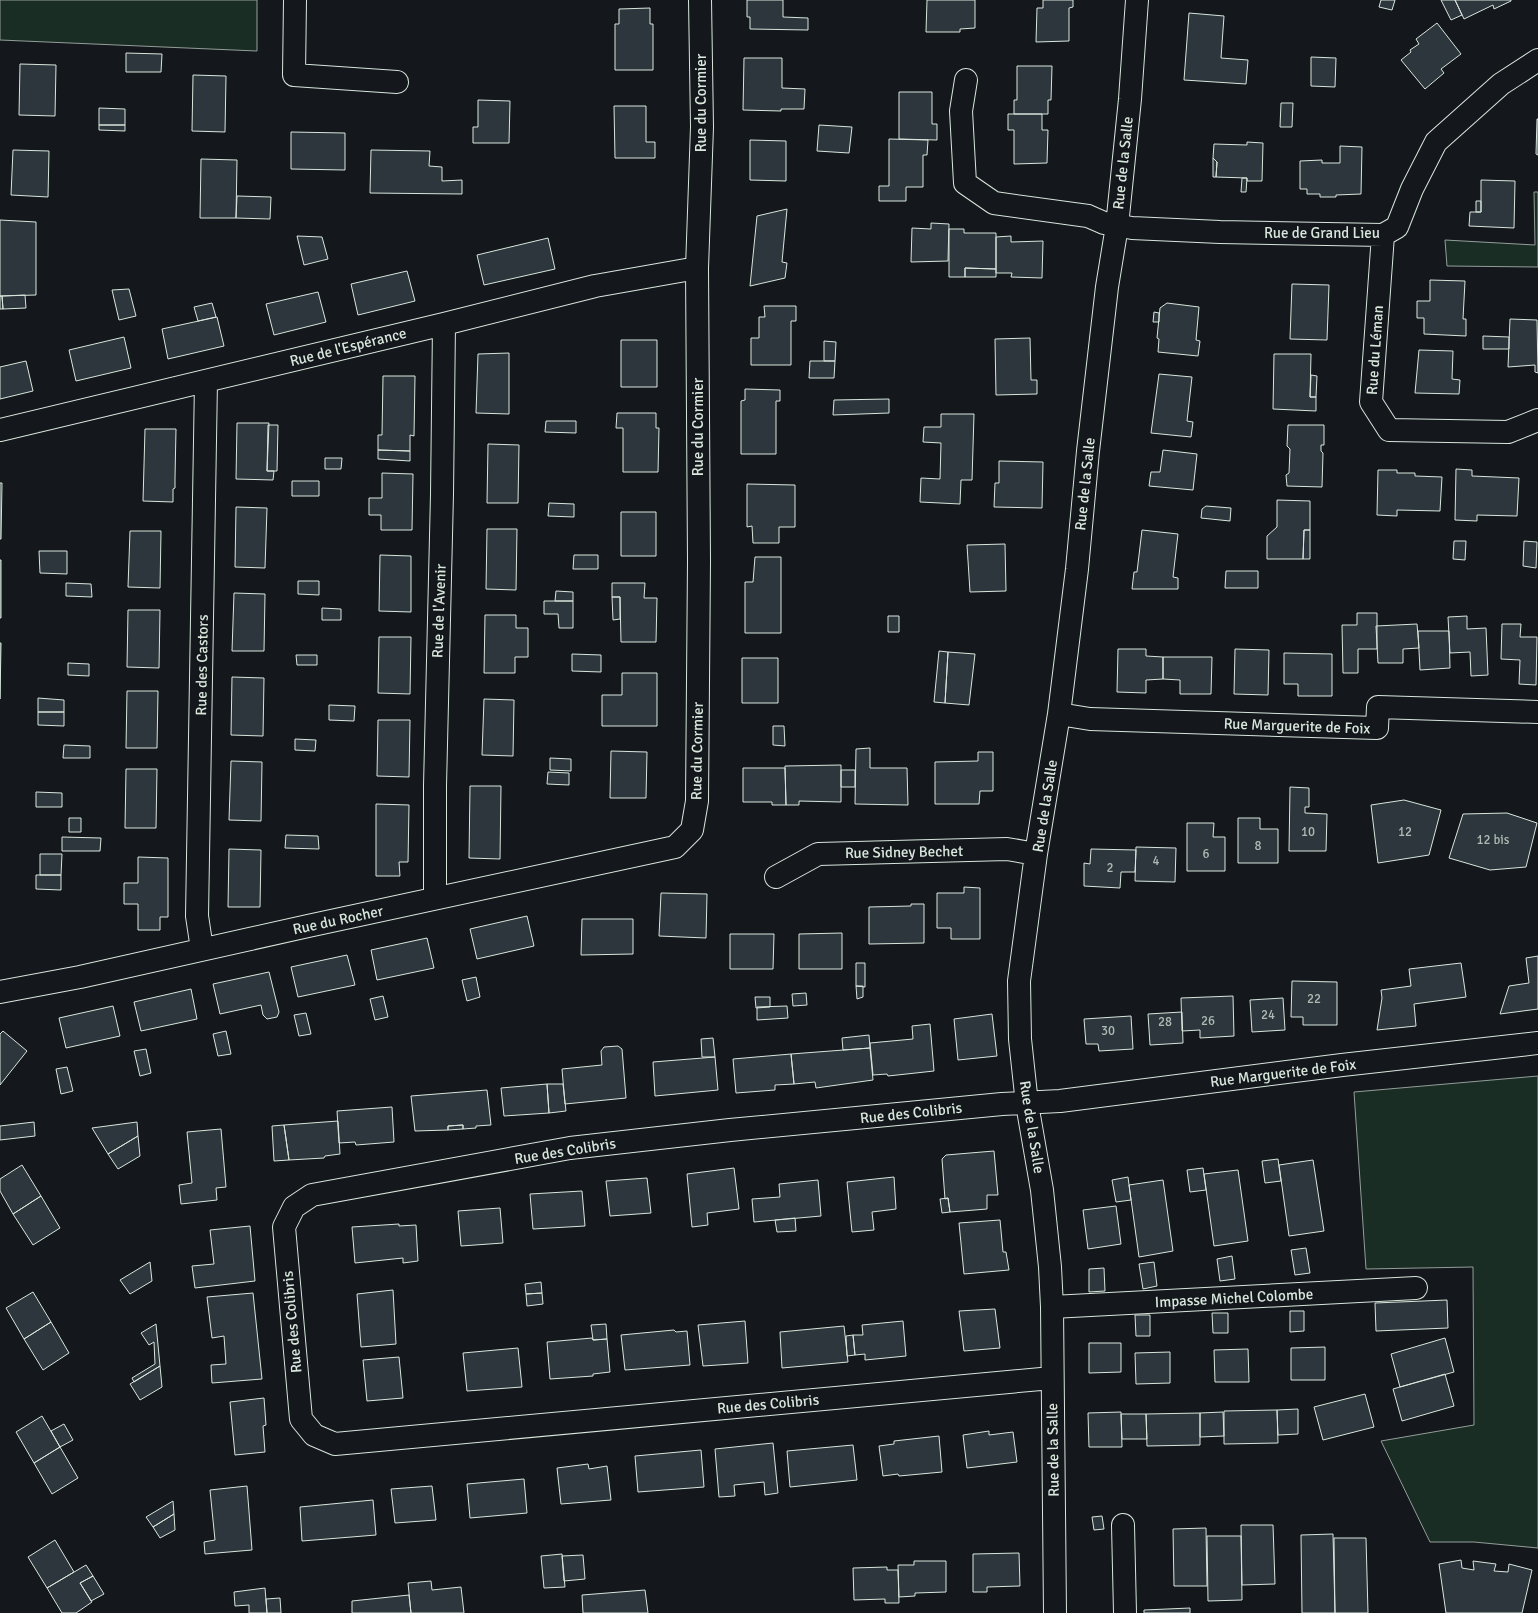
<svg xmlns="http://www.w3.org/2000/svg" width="1538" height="1613" font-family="Signika,sans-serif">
<rect width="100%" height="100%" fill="#14181c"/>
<path fill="#1a2d24" stroke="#939e99" d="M0,0H257V51L0,40Z
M1534,192H1538V267L1447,266L1445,240L1535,245Z
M1538,1076V1548L1474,1542H1430L1381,1441L1474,1425L1473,1267L1366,1269L1354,1092Z"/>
<path fill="#2c363c" stroke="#d8e6dc" d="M747,0H783V17L808,18V30L750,29V17H747Z
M927,0H975V28L960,29V32H926Z
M1043,0H1073V7L1069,8V41L1036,42L1037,8H1043Z
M1381,0H1395L1392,10L1379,7Z
M1441,0H1455L1462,15L1451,20Z
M1455,0H1511V1L1494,9L1493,5L1464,19Z
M650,8V24H653V70H615V24H619V9Z
M1189,13L1224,16L1221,58L1248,60L1246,84L1184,80Z
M1437,23L1461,54L1441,69L1444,73L1425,89L1401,60L1411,52L1410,50L1419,44L1416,39Z
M126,53L162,54L161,72H126Z
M1311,57L1336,58L1335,87L1311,86Z
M744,58H782V88L805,89L804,109H781V111L743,110Z
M20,64L56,65L55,116L19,115Z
M1017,66H1052L1051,100H1048V114H1014V100H1017Z
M193,75L226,76L225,132L192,131Z
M899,92H932V124H937V140L899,139Z
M478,100L510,101L509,143H473V127H478Z
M1281,103H1293L1292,127H1280Z
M614,106H646V142H655V158H615Z
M99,108L125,109V125H99Z
M1008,114H1042V130H1048L1047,163L1014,164V130H1008Z
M1537,119H1538V155L1536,154Z
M99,125H125V131L99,130Z
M819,125L852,127L849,153L817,151Z
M291,132L345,133V170L291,169Z
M889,139L928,140L927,155H923V187H906V201H879V186H889Z
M750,140L786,141V181L750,180Z
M1247,142L1263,143L1262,181H1247V178L1216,177L1217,162L1213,158L1214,144L1247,145Z
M1340,146L1362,147L1361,194L1336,195V197H1320V194H1307V189H1300V161L1322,160V163H1340Z
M13,150L49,151L48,197L11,195Z
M371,150L430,151L429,166L442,167V181L462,180V194L370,193Z
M1213,158L1217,162L1216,177H1213Z
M201,159L237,160L236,218H200Z
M1242,178H1247L1246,192H1241Z
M1481,180L1515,181L1514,228L1469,226L1470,212H1481Z
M237,196L271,197L270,219L236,218Z
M1476,201H1481V212H1476Z
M787,209L782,262L787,263L785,278L750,286L757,216Z
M0,220L36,222V295L0,296Z
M931,223L949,224L948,261L911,262L912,228L931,229Z
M949,229H964V233H996V269L965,268V277H949Z
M297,236L322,237L328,259L304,265Z
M1011,236V242L1043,241L1042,278L1011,277L1012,273H996V237Z
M548,238L555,269L484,285L477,255Z
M965,268L996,269V277H965Z
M407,271L415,301L358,315L351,284Z
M1430,280L1465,281L1463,319H1466V336L1424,334V318H1417V301H1430Z
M1292,284L1329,285L1327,340L1290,339Z
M129,289L136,316L119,320L112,290Z
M318,292L326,322L274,335L266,304Z
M25,295L26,308L3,309L2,296Z
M0,296H2L3,309H0Z
M212,303L216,317L198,321L194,307Z
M1167,303L1199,307L1196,340L1200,341L1198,356L1158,352L1159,339L1157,338L1160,308Z
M764,306H796V321H791V365H751V338H759V317H765Z
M1154,312L1159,313V322H1153Z
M217,317L224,346L168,359L162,329Z
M1510,319L1537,320L1538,373L1535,372V365L1508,367Z
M1483,336L1509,337V349H1483Z
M124,337L131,368L76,381L69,350Z
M1030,338L1031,380H1037V394L996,395L995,339Z
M621,340H657V387H621Z
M824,341L836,342L835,361H824Z
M1419,350L1453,351L1452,379L1460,380L1459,394L1415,393Z
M509,353V414L476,413L478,354Z
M1274,354H1311L1310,397H1316V411L1273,409Z
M26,361L33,391L0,399V367Z
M810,361H835L834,378H809Z
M1159,374L1192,377L1187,421L1193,422L1191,437L1151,433Z
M1311,375L1317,376L1316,397H1310Z
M383,376H415L414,436L410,435V451L378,450V435H382Z
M745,389L780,390V401H776V454H741V401L745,400Z
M889,399V413L833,415L834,400Z
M617,413H656V428H659L658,472H623V428H616Z
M941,414H974L972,480H961L960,504L920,502L921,478L940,479L941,443L923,442L924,427H941Z
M546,421H576V433L545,432Z
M237,423H269L267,471H274L273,480L236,479Z
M268,425H278L277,471H267Z
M1288,425H1324V445H1321V451L1323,453L1322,487L1287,486L1286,475L1289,473L1290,449L1287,446Z
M145,429H176L175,478V488L173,489V502L143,501Z
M488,444L519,445L518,503H487Z
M378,450L410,451V461L378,459Z
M1163,450L1197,454L1193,490L1149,486L1151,472H1160Z
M325,458H342L341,469H325Z
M999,461L1043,462L1042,508L994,507L995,483H999Z
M1456,469L1472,470V476L1519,478L1517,516L1477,515V521L1455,520Z
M1378,470H1397V473H1415V476L1442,477L1440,511L1397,510V516L1377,515Z
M382,473L413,474L412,530H381V515H369V498H382Z
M292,481H319V496H292Z
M0,483H2L1,539H0Z
M747,484L795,485V527H779V543H753L752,526L747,527Z
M1277,500L1310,501V530H1304L1303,559H1267V536L1277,527Z
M549,503L574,504V517L548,516Z
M1206,506L1231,508L1230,521L1201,518L1202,509Z
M236,507L267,508L265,568L235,567Z
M621,512H656V556H621Z
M487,529H517L516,590L486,589Z
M1142,530L1178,534L1173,577L1178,578V589H1132L1134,572H1137Z
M1304,530H1310V559H1303Z
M130,531H161L160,588L128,587Z
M1454,541H1466L1465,560L1453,559Z
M1524,541L1537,542L1536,568L1523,566Z
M1005,544L1006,591L970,592L967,545Z
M39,551H67V574L40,573Z
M380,555L411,556V612L379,611Z
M574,555H598V569H573Z
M755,557H781V633H745V582H753Z
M0,560H1V618H0Z
M1226,571H1258V588H1225Z
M298,581H319V595L298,594Z
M66,583L91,584L92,597L66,596Z
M612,583H645L644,598H657L656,642H621L620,597H612Z
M556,591L573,592V601H555Z
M234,593L265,594L264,651H232Z
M612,597H620V619L613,620Z
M544,601H573V628H559L558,614H544Z
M322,608L341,609V620H322Z
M128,610H160L159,668L127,667Z
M1357,613H1377V649H1358V673H1343L1342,625H1357Z
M485,615H516V628H528V657H515V673H484Z
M888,616H899V632H888Z
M1467,616V629L1486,628L1488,675L1471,676L1470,652L1450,653L1448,617Z
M1417,624L1419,648L1403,649V663H1378L1376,626Z
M1502,624H1521L1520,637H1537L1536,685L1519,684L1520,660L1501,659Z
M1418,631H1449L1450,668L1420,670Z
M379,637H411L410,694L378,693Z
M0,643H1L0,699Z
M1118,649H1146V656L1163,657V679L1146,680V693L1117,692Z
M1235,649L1269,650L1268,695L1234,694Z
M939,651L948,652L945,703L934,702Z
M948,652L975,654L969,705L945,703Z
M1284,653L1332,654V696H1298V684H1284Z
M572,654L601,655V672L572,671Z
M296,655H317V665H297Z
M1163,657H1212L1211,694H1180V680L1163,679Z
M742,658H778V703H742Z
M68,663L89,664V676L68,675Z
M622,673H657V726H602V695H622Z
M232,677L264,678L263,736L231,735Z
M127,691H158L157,748H126Z
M38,698L64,700V712H38Z
M484,699L514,700L513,756L482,755Z
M329,705L355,706L354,721L329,720Z
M38,712H64V726L38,725Z
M378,720H410L409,777L377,776Z
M773,726H784L785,746L773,745Z
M295,739L316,740L315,751L295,750Z
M64,745L90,746V758H63Z
M870,748V768H907L908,805L855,804L856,749Z
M611,751L647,752L646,798H610Z
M978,752H993V791H980L979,804H935V762L978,761Z
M550,758L571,759V771L550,770Z
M231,761L262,762L261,821L229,820Z
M841,765V802L799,801V805H786L785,766Z
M743,768H785L786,805H772V802H743Z
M126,769H157L156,828H125Z
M841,770H855V787H841Z
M548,772L569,773V785L547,784Z
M470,786H501L500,859L469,858Z
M1290,787L1309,788V807H1305V813L1327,814L1326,851H1289Z
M36,792L62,793V807H36Z
M1404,800L1441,810L1429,855L1378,863L1371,805Z
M376,804L409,805L408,862H399L400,876H376Z
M1507,813L1537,823L1526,867L1490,870L1449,858L1463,814Z
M69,818H81V832H69Z
M1238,818H1260V829H1278V863H1238Z
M1187,823H1214L1213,837H1225V871H1187Z
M286,835L318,836L319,849L285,848Z
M62,837L101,838L100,851H62Z
M1136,847L1176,848L1175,882L1135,881Z
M229,849L261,850L260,907H228Z
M1091,849L1136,850L1135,872H1121L1120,888L1084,886V863L1090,864Z
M40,854H62L61,875H40Z
M138,857L168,858V917H160V930H138V904H124V883H138Z
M36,875H61V890L36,889Z
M964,887L980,888V939H951V928H937V893H964Z
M661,893L707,894L706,938L659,936Z
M911,904H924V943L869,944V907L911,906Z
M527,916L534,946L477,959L470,929Z
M582,919H633V954L581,955Z
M842,933V969H799V934Z
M730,934H774L773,969H730Z
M427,938L434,968L377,980L371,950Z
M347,955L355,985L298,997L291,967Z
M1538,956V1009L1500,1014L1509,986L1529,983L1526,958Z
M856,963H865V987L856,986Z
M1461,963L1466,997L1414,1004L1416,1026L1377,1030L1382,998L1381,990L1411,986L1409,969Z
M269,972L279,1012L277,1017L267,1019L263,1015L261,1005L220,1014L213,984Z
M476,977L480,997L467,1001L462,980Z
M1292,981L1337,982V1025H1303V1017H1291Z
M856,986H863V997L857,999Z
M191,989L197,1019L141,1031L134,1002Z
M806,993L807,1005L793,1006L792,994Z
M383,996L388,1017L375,1020L370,999Z
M1233,996L1234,1036L1200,1038V1030L1182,1031L1181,998Z
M755,997H770V1007L756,1008Z
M1283,998L1285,1030L1252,1032L1250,1000Z
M113,1006L120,1036L66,1048L59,1018Z
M787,1006L788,1018L757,1020V1007Z
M1182,1012L1183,1043L1150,1045L1148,1014Z
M306,1013L311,1034L299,1036L294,1015Z
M992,1014L997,1056L958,1060L954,1019Z
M1131,1016L1133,1049L1099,1051L1098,1044H1086L1084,1019Z
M930,1024L934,1071L888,1076L887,1074L873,1075L870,1043L913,1039L912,1026Z
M3,1031L27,1051L0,1085V1034Z
M226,1031L231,1054L218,1056L213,1034Z
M869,1035L870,1048L843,1050L842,1038Z
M713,1038L715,1057H702L701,1039Z
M618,1046L622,1049L626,1098L565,1104L562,1069L602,1065L601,1051L604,1047Z
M870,1048L873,1080L816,1088L815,1082L794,1084L791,1054Z
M146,1049L151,1073L140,1076L134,1051Z
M791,1054L794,1084L775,1085V1090L736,1093L733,1059Z
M715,1057L718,1090L655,1096L653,1062Z
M67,1067L73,1091L61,1094L56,1069Z
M547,1084L549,1113L504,1116L501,1088Z
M547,1084H563L566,1111L549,1113Z
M487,1090L491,1125L476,1126V1128L463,1129V1125L448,1126V1130L415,1131L411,1096Z
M392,1107L394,1142L356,1145L355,1142L339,1143L337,1111Z
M338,1121L340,1154L325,1156L324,1158L289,1160L284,1125Z
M34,1122L35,1136L0,1140V1126Z
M137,1122L138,1136L108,1154L92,1128Z
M284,1125L289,1160L274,1161L272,1126Z
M463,1125V1129L448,1130V1126Z
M221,1129L226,1187L216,1188L217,1200L181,1204L179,1185L192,1183L187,1132Z
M138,1136L140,1156L118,1169L108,1154Z
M994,1151L998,1195H987V1209L950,1212L948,1198L945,1199L942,1159L946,1155Z
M1278,1159L1281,1181L1265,1183L1262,1161Z
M1313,1160L1324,1231L1289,1236L1279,1165Z
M22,1165L41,1196L13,1214L0,1191V1179Z
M734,1168L739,1209L707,1213L708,1225L692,1227L687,1174Z
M1203,1168L1206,1190L1190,1192L1187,1170Z
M1238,1170L1248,1241L1214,1246L1204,1174Z
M894,1177L896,1209L872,1212L874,1230L852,1232L847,1182Z
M1128,1177L1131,1200L1116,1202L1112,1180Z
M647,1178L651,1213L610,1216L606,1181Z
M818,1180L821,1216L754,1222L752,1199L780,1197L779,1184Z
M1163,1180L1173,1251L1139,1257L1129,1185Z
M582,1191L585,1226L533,1229L530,1194Z
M41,1196L60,1228L33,1245L13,1214Z
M948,1198L950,1212L942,1213L940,1199Z
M1116,1206L1121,1244L1088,1249L1083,1210Z
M500,1208L503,1243L461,1246L458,1211Z
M795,1218L796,1231L777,1232L775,1220Z
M1000,1220L1003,1252H1006L1009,1270L964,1274L959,1223Z
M399,1224V1226L416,1225L418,1261L403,1263V1258L355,1263L352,1227Z
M250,1226L255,1281L195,1288L192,1266L214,1264L210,1230Z
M1306,1248L1310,1273L1295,1275L1291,1250Z
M1232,1256L1235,1279L1220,1281L1217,1259Z
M150,1262L152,1281L130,1294L120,1280Z
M1154,1262L1157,1286L1143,1289L1139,1264Z
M1104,1268L1105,1291L1089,1292V1269Z
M541,1282L542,1293L526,1294L525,1284Z
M393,1290L396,1344L361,1347L357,1294Z
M33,1292L51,1322L24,1339L6,1308Z
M253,1293L262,1379L212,1383L211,1365L226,1364L224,1336L212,1338L207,1297Z
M542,1293L543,1304L527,1306L526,1294Z
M1447,1300L1448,1328L1376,1331L1375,1303Z
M995,1309L1000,1348L964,1351L959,1311Z
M1290,1311H1304V1331L1290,1332Z
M1212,1313H1228V1333H1213Z
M1135,1315H1150V1336H1136Z
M745,1321L748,1363L703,1366L698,1325Z
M903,1321L906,1356L865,1360V1354L855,1355L853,1335H863L862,1325Z
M51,1322L69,1353L43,1370L24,1339Z
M156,1324L160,1366L134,1382L132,1378L155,1364L154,1342L149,1345L141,1333Z
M606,1324L607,1339L593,1340L591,1325Z
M844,1326L848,1362L782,1368L780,1332Z
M674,1330L676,1332L687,1331L690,1365L625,1370L621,1335Z
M853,1335L855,1355L847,1356L846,1336Z
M592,1338L593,1340L607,1339L610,1372L593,1374V1376L550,1379L547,1342Z
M1445,1338L1454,1372L1400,1387L1391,1354Z
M1089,1343H1121V1372L1089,1373Z
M1325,1347V1380H1291V1348Z
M518,1348L522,1387L467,1391L463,1353Z
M1248,1349L1249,1382H1215L1214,1350Z
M1170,1352V1383L1136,1384L1135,1353Z
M399,1357L403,1398L367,1401L363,1360Z
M160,1366L162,1387L140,1400L130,1384Z
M1445,1374L1454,1406L1402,1421L1393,1389Z
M1365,1394L1374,1427L1323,1440L1314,1407Z
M264,1398L266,1425L263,1426L265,1452L235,1455L230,1402Z
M1298,1409V1434L1278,1435L1277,1410Z
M1277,1410L1278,1443L1224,1444V1411Z
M1121,1412L1122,1447H1089L1088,1413Z
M1223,1412L1224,1436L1200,1437V1413Z
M1200,1413V1445L1147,1446L1146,1414Z
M1121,1414H1146L1147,1439H1122Z
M42,1416L60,1447L34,1463L16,1432Z
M64,1424L73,1440L60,1447L51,1431Z
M989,1431V1435L1013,1432L1017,1462L967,1468L963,1435Z
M939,1436L942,1472L899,1476L898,1474L883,1476L879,1446L894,1444V1441Z
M773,1443L778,1493L765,1495L764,1482L734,1485L735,1496L719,1497L715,1449Z
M853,1445L857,1480L790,1487L787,1451Z
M60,1447L78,1478L52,1494L34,1463Z
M701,1450L704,1487L638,1492L635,1456Z
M588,1464L589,1469L607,1466L611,1500L561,1504L557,1468Z
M524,1479L527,1513L470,1518L467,1484Z
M247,1486L252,1550L205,1554L204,1542L215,1540L210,1490Z
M432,1486L436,1520L395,1523L391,1489Z
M373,1500L376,1535L302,1541L300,1507Z
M173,1501L174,1514L153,1527L146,1517Z
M174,1514L175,1530L160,1538L153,1527Z
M1102,1516L1104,1529L1094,1530L1092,1517Z
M1241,1525H1273L1275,1584L1242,1585Z
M1206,1528L1207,1586H1174L1173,1529Z
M1333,1534L1335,1613H1302L1301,1535Z
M1207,1536H1241L1242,1600L1208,1601Z
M1334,1538H1366L1368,1613H1335Z
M55,1540L74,1572L47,1588L28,1557Z
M1019,1553L1020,1586L987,1587V1592H973V1554Z
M562,1554L565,1587L544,1588L541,1556Z
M583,1555L585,1579L564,1581L562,1556Z
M1461,1560L1462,1568L1474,1570L1473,1561L1496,1564L1494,1571L1508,1572L1509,1564L1532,1570L1522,1613H1446L1439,1564Z
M914,1561H946V1592L915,1593V1596L899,1597L898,1565H914Z
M86,1565L93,1576L80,1583L92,1602L76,1613H62L47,1588Z
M887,1567V1570H898L899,1603H885V1599L854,1600L853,1568Z
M93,1576L104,1594L91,1601L80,1583Z
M431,1581L432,1590L461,1587L464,1613H411L408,1583Z
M265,1588L267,1613H249V1605L235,1606L234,1592Z
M645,1590L648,1613H583L582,1595Z
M409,1595L411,1613H352V1601Z
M280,1598L281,1613H267L266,1599Z
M1190,1608V1613H1144V1610Z"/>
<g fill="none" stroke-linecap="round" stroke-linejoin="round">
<defs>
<path id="minor" d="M295,0L294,75L397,82
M966,80L961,111L965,183L994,203L1088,216L1104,223L1132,228L1220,232L1383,235L1397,227L1412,189L1436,142L1501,84L1538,60
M1383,235L1371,402L1389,430L1508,432L1538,420
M0,430L444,324L595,286L697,268
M1059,714L1090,719L1377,728L1378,707L1538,712
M776,877L818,854L1007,849L1036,854
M435,898V786L442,494L444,324
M202,949L197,916L206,381
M0,992L80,977L308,926L675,847L692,830L697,801L699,561L697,268L702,127L700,0
M1052,1307L1416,1288
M1052,1378L335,1444L314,1435L301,1419L284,1227L294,1207L312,1195L570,1148L730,1130L1002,1104L1060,1101L1342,1065L1538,1043
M1123,1525L1125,1613
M1055,1613L1052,1307L1050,1267L1042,1190L1027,1104L1020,1039L1019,981L1036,854L1059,714L1077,569L1088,451L1107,287L1117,226L1130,99L1137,0"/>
</defs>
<use href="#minor" stroke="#d8e6dc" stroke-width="24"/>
<use href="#minor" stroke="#14181c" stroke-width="22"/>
</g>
<g text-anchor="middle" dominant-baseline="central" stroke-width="3" stroke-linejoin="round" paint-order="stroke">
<g font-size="13" fill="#adbab4">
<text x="1308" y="832">10</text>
<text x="1405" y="832">12</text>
<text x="1493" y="840">12 bis</text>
<text x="1258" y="846">8</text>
<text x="1206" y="854">6</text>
<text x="1156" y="861">4</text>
<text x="1110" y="868">2</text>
<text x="1314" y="999">22</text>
<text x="1268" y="1015">24</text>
<text x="1208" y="1021">26</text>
<text x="1165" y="1022">28</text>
<text x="1108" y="1031">30</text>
</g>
<g font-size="15" fill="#d8e6dc" stroke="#14181c">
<text transform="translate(701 103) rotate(-90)">Rue du Cormier</text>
<text transform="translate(1123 163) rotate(-84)">Rue de la Salle</text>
<text x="1322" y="233">Rue de Grand Lieu</text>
<text transform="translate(348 347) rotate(-14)">Rue de l'Espérance</text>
<text transform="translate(1375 350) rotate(-86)">Rue du Léman</text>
<text transform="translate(698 427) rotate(-90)">Rue du Cormier</text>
<text transform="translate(1085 484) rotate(-84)">Rue de la Salle</text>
<text transform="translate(439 611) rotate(-88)">Rue de l'Avenir</text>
<text transform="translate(202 665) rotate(-89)">Rue des Castors</text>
<text transform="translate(1297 726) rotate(2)">Rue Marguerite de Foix</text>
<text transform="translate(697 751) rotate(-89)">Rue du Cormier</text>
<text transform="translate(1045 806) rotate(-81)">Rue de la Salle</text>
<text transform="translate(904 852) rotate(-1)">Rue Sidney Bechet</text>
<text transform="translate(338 920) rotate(-12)">Rue du Rocher</text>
<text transform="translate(1283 1073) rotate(-7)">Rue Marguerite de Foix</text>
<text transform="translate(911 1113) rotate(-6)">Rue des Colibris</text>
<text transform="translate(1032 1127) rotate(81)">Rue de la Salle</text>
<text transform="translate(565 1151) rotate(-9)">Rue des Colibris</text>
<text transform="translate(1234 1298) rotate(-3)">Impasse Michel Colombe</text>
<text transform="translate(292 1322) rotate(-95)">Rue des Colibris</text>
<text transform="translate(768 1404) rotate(-5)">Rue des Colibris</text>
<text transform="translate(1053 1450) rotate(-91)">Rue de la Salle</text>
</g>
</g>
</svg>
